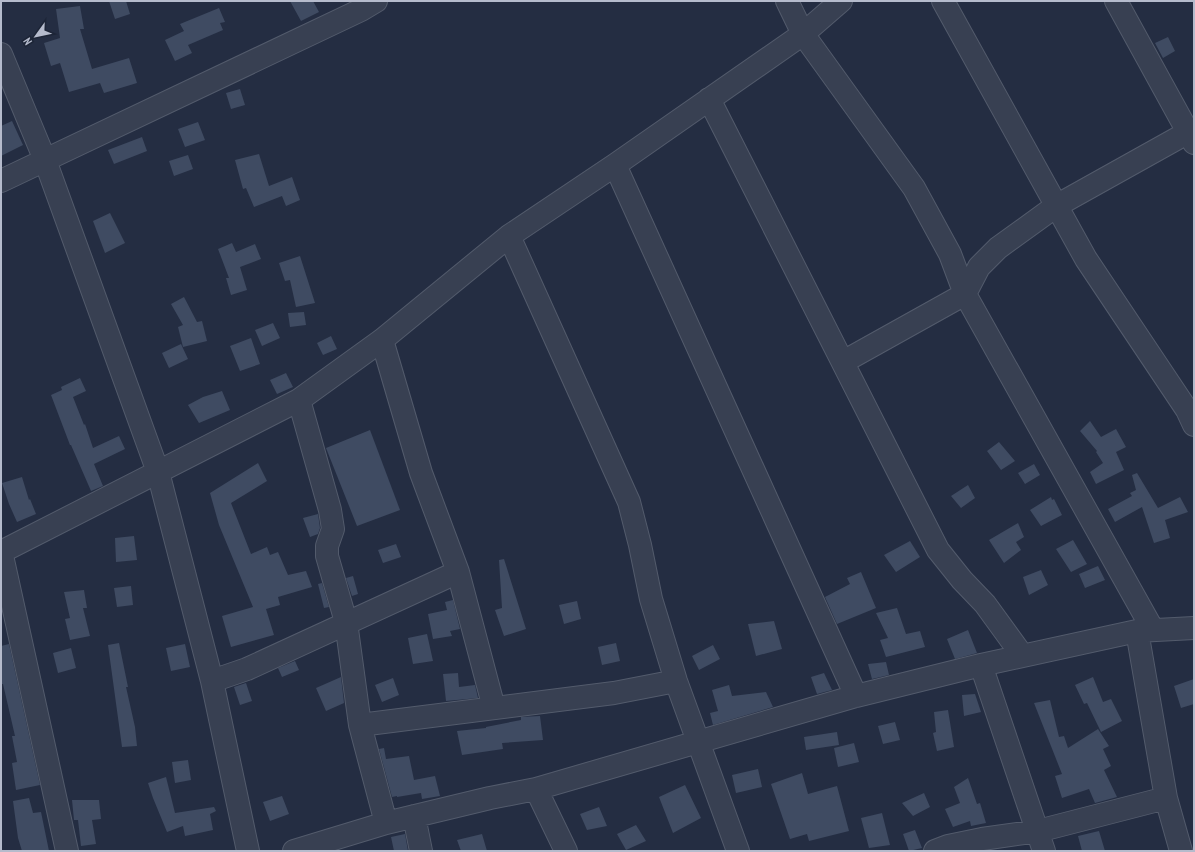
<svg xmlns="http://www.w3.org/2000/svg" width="1195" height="852" font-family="'PT Sans Narrow',sans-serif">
<rect width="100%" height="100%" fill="#242d42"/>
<path fill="#3f4b62" d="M109,1H126L130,14L115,19Z
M290,1H313L319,12L301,21Z
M80,6L84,29H80L92,69L129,58L137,83L104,93L100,83L69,92L60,63L51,66L44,43L60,38L56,9Z
M219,8L225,22L220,23L223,30L188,45L192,53L175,61L165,40L184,31L180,24Z
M1168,37L1175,51L1163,58L1155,43Z
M240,89L245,105L231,109L226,93Z
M12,121L23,145L1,156V126Z
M198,122L205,140L185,147L178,129Z
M142,137L147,151L114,164L108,150Z
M259,154L269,186L292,177L300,200L286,206L282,196L254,207L246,188L243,189L235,160Z
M188,155L193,169L174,176L169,161Z
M110,213L125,243L105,253L93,221Z
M232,243L236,252L255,244L261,259L240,267L247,290L231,295L226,278H229L218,249Z
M300,256L315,303L296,307L290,280L285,281L279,263Z
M184,297L197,322L202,321L207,341L183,347L178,327L183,325L171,304Z
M304,312L306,325L290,327L288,313Z
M273,323L280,338L262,346L255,330Z
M331,336L337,349L323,355L317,343Z
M251,338L260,364L240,371L230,346Z
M181,344L188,359L169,368L162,353Z
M286,373L293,387L277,394L270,380Z
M80,378L86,391L73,397L84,425L85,424L93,448L119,436L125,449L94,464L103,486L91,491L71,445H70L51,395L62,390L61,387Z
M222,391L230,410L199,423L188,405L203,397Z
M1090,421L1101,437L1116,429L1126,447L1116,452L1124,470L1096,484L1090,472L1103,463L1096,452L1097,451L1080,431Z
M370,430L400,510L357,526L326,448Z
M999,442L1015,461L1001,470L987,451Z
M258,463L267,481L231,503L251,554L267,547L270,555L278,552L288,575L306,571L312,587L278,597L280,605L266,609L274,635L231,647L222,616L253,607L219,525L210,493Z
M1034,464L1040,475L1025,484L1018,473Z
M1137,473L1158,508L1180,497L1188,512L1165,520L1170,538L1154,543L1142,507L1115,522L1108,509L1132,496L1130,493L1136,490L1132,475Z
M22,477L29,500L30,499L36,514L17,522L9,504L2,483Z
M968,485L975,498L961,508L951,496Z
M1051,497L1052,500L1054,499L1062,515L1041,526L1030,510Z
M318,514L320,528L318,534L310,537L303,518Z
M1018,523L1024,537L1016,542L1021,550L1004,563L989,540Z
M134,536L137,560L116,562L115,538Z
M1073,540L1087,564L1071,572L1056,549Z
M910,541L920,557L896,572L884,555Z
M396,544L401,557L383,563L378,550Z
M504,559L526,629L504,636L495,610L502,608L499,560Z
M1098,566L1105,580L1085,588L1079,574Z
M1041,570L1048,585L1029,595L1023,577Z
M861,572L876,608L837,624L825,597L850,584L847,578Z
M353,576L358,594L352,596L346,578Z
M322,583L329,607L324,608L318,584Z
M131,586L133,605L117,607L114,588Z
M84,590L87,608H83L90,636L70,640L65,619L70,618L64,592Z
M453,600L460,629L450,631L452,636L433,639L428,614L447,610L445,602Z
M577,601L581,619L564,624L559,605Z
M897,608L906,634L920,631L925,647L886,657L880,640L888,638L876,613Z
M774,621L782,649L756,656L748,624Z
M968,630L977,653L955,659L947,639Z
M427,634L433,661L413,664L408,638Z
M119,643L128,687H126L135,727L137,746L122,747L108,645Z
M616,643L620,661L602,665L598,647Z
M9,644L40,785L16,790L12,763L17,762L12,736H15L3,684H1V646Z
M185,644L190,667L171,671L166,648Z
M713,645L720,659L699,670L692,656Z
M71,648L76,668L58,673L53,653Z
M295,661L299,670L282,677L278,668Z
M886,662L889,675L872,679L868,664Z
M458,673L459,687L475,685L478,698L446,701L443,674Z
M824,673L832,690L817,694L811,677Z
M341,677L344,703L326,711L316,688Z
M1093,677L1103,702L1111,699L1122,721L1101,732L1087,703L1084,704L1075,685Z
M393,678L399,695L382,702L375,685Z
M1194,679V704L1181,708L1174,686Z
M246,683L252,701L240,705L234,687Z
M729,685L732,696L766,692L773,707L713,725L710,713L718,711L712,690Z
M975,694L981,712L964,716L962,695Z
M1050,700L1059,737L1064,736L1068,748L1098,729L1109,746L1103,749L1111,766L1104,770L1117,797L1095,803L1089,789L1062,798L1055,776L1062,774L1034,703Z
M948,710L954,747L937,751L933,733L936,732L934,712Z
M540,716L543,740L502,743L503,749L462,755L457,731L486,728V727L521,720V717Z
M895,722L900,740L883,744L878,726Z
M837,732L839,745L806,750L804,737Z
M854,743L859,762L838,767L834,748Z
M384,748L386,759L409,756L414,780L435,776L440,796L422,799L421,793L397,797V796L392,797L379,749Z
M188,760L191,780L175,783L172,762Z
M758,769L762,787L736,793L732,775Z
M802,773L808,794L837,786L849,831L809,841L807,834L790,839L771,784Z
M166,777L175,813L214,807L216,811L210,814L213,830L185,836L183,826L167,832L153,798L148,783Z
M968,778L977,804L980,803L986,823L971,826L970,821L953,827L945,809L960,803L954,787Z
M685,785L701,818L673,833L659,797Z
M924,793L930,807L913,816L902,803Z
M282,796L289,814L270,821L263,802Z
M29,798L33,813L41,812L49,851H22L18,838L13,801Z
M72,800H99L101,819L92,820L96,844L81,846L78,820H74Z
M599,807L607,826L587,830L580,814Z
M882,813L890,845L869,848L861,818Z
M636,825L646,841L626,850L617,834Z
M915,830L922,848L909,851L903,834Z
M1099,831L1105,851H1082L1078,836Z
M405,834L408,851H394L391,837Z
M482,834L487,851H461L457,840Z"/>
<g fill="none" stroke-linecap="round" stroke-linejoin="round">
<defs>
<path id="minor" d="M787,1L803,34L914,188L950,254L965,294L1153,630
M943,1L1086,259L1187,410L1194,425
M1116,1L1194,143
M1,54L45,160L158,472L212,681L248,851
M709,99L938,550L962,580L985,604L1022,655
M615,165L856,696
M1,181L361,10L376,1
M509,236L629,502L640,545L651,599L676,681L738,851
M382,340L421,473L458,572L494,708
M843,362L965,294L979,267L998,248L1056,206L1194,129
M299,400L330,510L333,529L327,546V556L346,622L360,725L386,823
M1,551L67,851
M1,552L299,400L382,340L509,236L615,165L803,34L841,1
M1137,631L1166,798L1181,851
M981,665L1044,851
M212,681L247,669L458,572
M360,725L614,693L676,681
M536,789L566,851
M414,816L421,851
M294,851L386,823L490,798L536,789L856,696L981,665L1137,631L1194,628
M935,851L948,846L982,839L1038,831L1166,798"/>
</defs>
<use href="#minor" stroke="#535b6c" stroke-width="24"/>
<use href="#minor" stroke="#384052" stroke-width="22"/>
</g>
<rect width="1195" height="852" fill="none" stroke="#b5bbcc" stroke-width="4"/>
<g transform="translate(36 36) rotate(237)" stroke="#1d2537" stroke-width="3" paint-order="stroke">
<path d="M0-3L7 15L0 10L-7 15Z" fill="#b5bbcc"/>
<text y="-6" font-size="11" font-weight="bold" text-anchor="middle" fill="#b5bbcc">N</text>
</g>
</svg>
